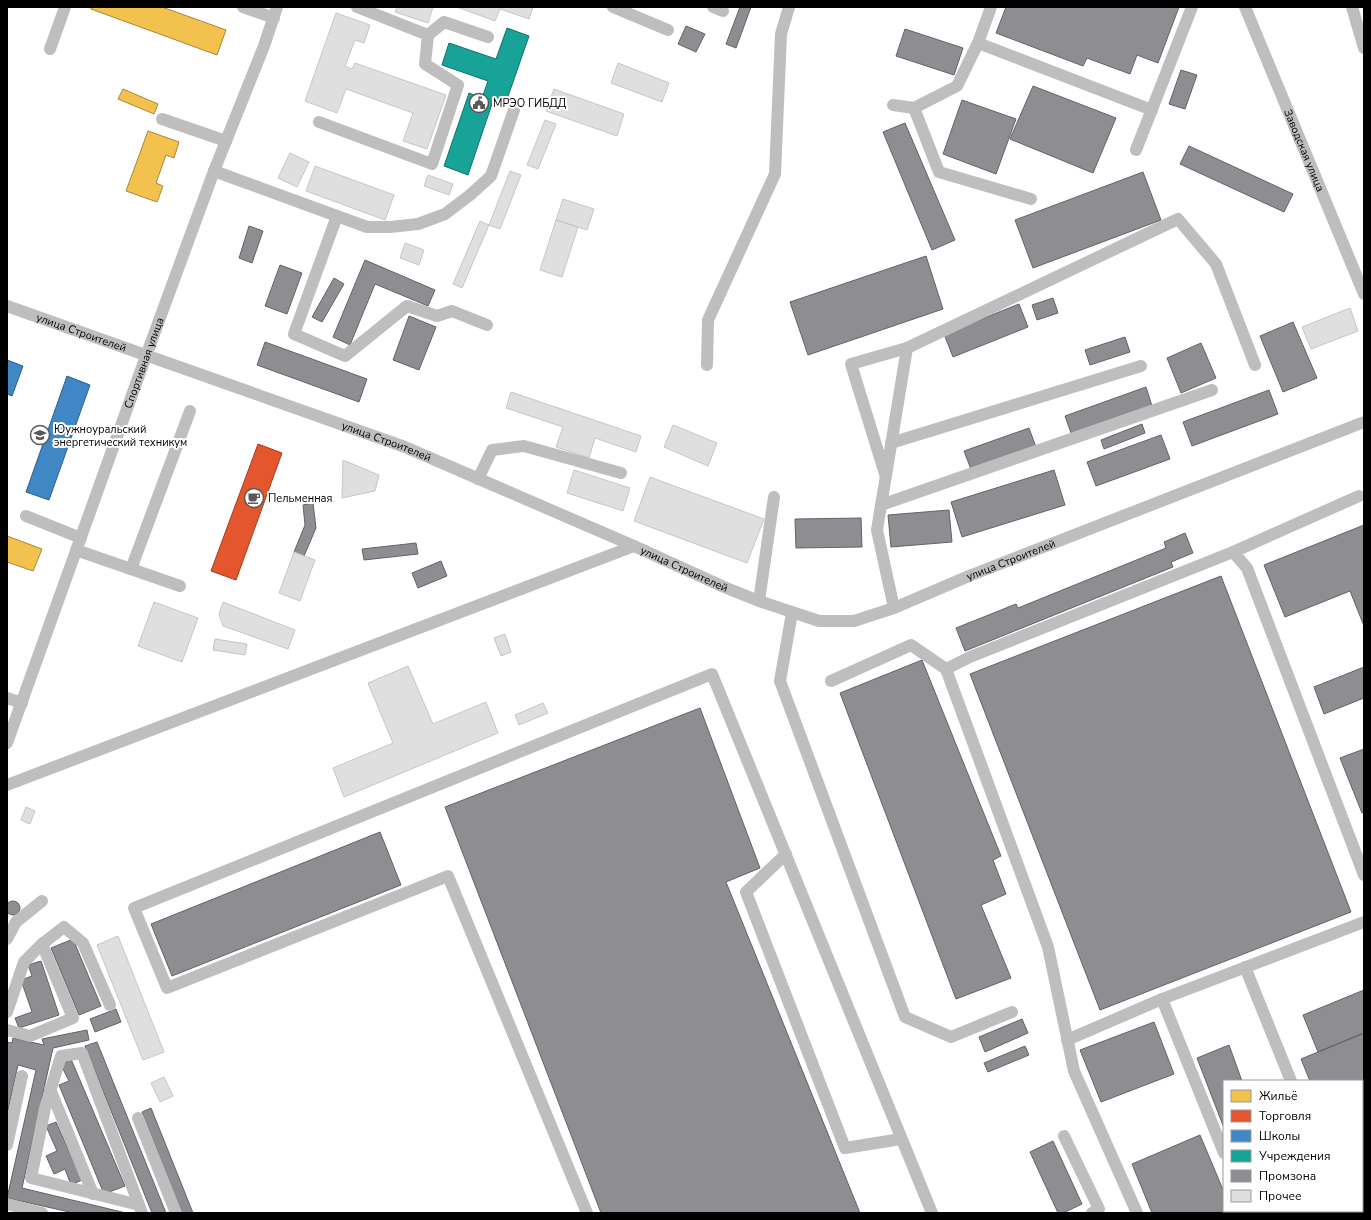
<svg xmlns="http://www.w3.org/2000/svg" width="1371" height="1220" font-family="'Nunito Sans',sans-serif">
<rect width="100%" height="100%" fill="#fff"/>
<path fill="#f2c14e" stroke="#a98737" d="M91,7H162L226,30L217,55L91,9Z
M123,89L158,104L154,114L118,99Z
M148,131L179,142L174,158L166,155L156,183L163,186L157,202L126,191Z
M7,536L42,549L33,571L7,562Z"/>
<path fill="#e4572e" stroke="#a03d20" d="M258,444L282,453L236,580L211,571Z"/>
<path fill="#3f88c5" stroke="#2c5f8a" d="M7,360L23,366L12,396L7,394Z
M67,376L90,385L49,500L26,492Z"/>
<path fill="#17a398" stroke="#10726a" d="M507,28L529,36L505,105L493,101L468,175L444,166L469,93L482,98L488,81L442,65L449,43L496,59Z"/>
<path fill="#8d8d92" stroke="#636366" d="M740,7H751L736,48L726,44Z
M1006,7H1179L1158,63L1137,55L1130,74L1087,58L1083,66L996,33Z
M686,26L705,34L696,52L678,44Z
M905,29L963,48L954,75L896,56Z
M1181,70L1197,75L1185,109L1169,104Z
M1033,86L1116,118L1093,173L1010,139Z
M962,100L1016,119L996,174L943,154Z
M905,123L955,240L932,250L883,132Z
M1189,146L1293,194L1284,212L1180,164Z
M1143,172L1161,220L1033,268L1015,220Z
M249,226L263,231L252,263L239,258Z
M926,256L943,309L808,355L790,302Z
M365,260L435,290L428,306L375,284L350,345L333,337Z
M280,265L302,273L287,314L265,306Z
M334,278L344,284L322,322L312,317Z
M1053,298L1058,313L1037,320L1032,305Z
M1019,304L1028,327L953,357L944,334Z
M409,316L436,327L419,370L393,360Z
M1293,322L1317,378L1283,392L1260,336Z
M1125,337L1130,352L1090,365L1085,350Z
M265,342L367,379L359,402L257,365Z
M1201,343L1216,378L1181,393L1167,358Z
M1146,387L1152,406L1072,436L1065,416Z
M1269,390L1278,414L1192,446L1183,422Z
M1142,424L1145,433L1104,449L1101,440Z
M1029,428L1037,450L972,472L964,451Z
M1161,435L1170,459L1096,486L1087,462Z
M1054,470L1065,505L962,537L951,502Z
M313,503L316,528L304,556L294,552L305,525L303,505Z
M949,510L952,542L891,547L888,515Z
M861,518L862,547L796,548L795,519Z
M1364,525V626L1350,591L1285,617L1264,565Z
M1185,533L1193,553L1171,562L1173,567L965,651L956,628L1016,604L1018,608L1166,548L1164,542Z
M416,543L418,554L364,560L362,549Z
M441,561L447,576L418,588L412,573Z
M1221,576L1351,912L1100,1010L970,674Z
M922,660L1001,856L993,860L1006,894L981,905L1011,978L956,999L840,693Z
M1364,667V698L1324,714L1314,687Z
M700,708L760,868L726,882L860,1213H601L445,807Z
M1364,749V812L1362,813L1340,758Z
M380,832L401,885L172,976L151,924Z
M6 908a7 7 0 1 1 14 0a7 7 0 1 1-14 0Z
M73,939L101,1006L79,1015L51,948Z
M41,961L59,1015L19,1028L15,1018L32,1012L21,980L32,976L28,965Z
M1364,990V1033L1318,1052L1303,1015Z
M116,1009L121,1022L95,1032L90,1019Z
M1022,1019L1028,1033L985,1052L979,1037Z
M1154,1022L1174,1074L1101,1102L1080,1050Z
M87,1030L89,1040L53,1048L22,1188L126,1213H74L7,1198L36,1070L18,1065L7,1115V1042L12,1043L13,1038L44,1045L42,1039Z
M1364,1033V1179L1362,1180V1081H1310L1301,1059Z
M97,1042L166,1213H152L85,1046Z
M1229,1045L1242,1081H1224V1128L1197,1058Z
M1025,1046L1029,1055L988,1072L984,1063Z
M71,1059L125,1186L104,1194L59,1085L69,1081L61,1065Z
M151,1108L193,1213H182L142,1112Z
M56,1122L82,1180L71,1185L65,1169L54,1174L46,1156L57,1151L46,1126Z
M1200,1135L1224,1192V1211H1232L1233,1213H1152L1132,1164Z
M1053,1141L1082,1204L1063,1213H1058L1030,1152Z"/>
<path fill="#dfdfdf" stroke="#c6c6c6" d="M397,7H433L428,23L395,12Z
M457,7H533L529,19L500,9L495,21Z
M336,13L370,25L364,43L355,40L345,66L352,69L355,63L446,95L427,149L403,141L413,113L346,89L337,113L305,101Z
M618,63L669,83L662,102L611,83Z
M554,89L624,114L617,136L546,111Z
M545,120L556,124L538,169L527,165Z
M290,153L309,162L297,187L278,178Z
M315,166L394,195L385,220L306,191Z
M510,171L521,175L500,229L489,225Z
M428,175L453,184L449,195L424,186Z
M563,199L594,209L587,230L556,220Z
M556,220L578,227L562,277L540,270Z
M480,221L489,225L462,288L453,284Z
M405,243L424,250L419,265L400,258Z
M1350,308L1358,331L1311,349L1302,327Z
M511,392L641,436L636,452L595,438L589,458L556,447L563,427L506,408Z
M673,425L717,443L708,466L664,447Z
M343,460L379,475L375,491L342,498Z
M574,470L630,488L623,511L567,493Z
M650,477L764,519L747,563L634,521Z
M294,552L315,560L300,601L279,593Z
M154,602L198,618L182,662L138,646Z
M223,602L295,630L288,649L223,626L219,614Z
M505,634L511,652L501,656L494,638Z
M215,639L247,644L245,655L213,650Z
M408,666L433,724L486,702L498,733L344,797L333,768L393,743L368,683Z
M543,703L548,713L519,725L515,715Z
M26,807L35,811L30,824L21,820Z
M118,936L164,1052L143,1060L97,945Z
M164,1077L173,1096L160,1102L151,1083Z"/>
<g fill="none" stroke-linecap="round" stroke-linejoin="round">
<g stroke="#bebebe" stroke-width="12">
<path d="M243,7L274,18"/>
<path d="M613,7L668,30"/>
<path d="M713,7L723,11"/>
<path id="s1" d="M1245,7L1364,294"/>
<path d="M1352,7L1364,48"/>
<path d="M428,35L444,22L488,37"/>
<path d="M978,43L1152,110"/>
<path d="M50,49L65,7"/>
<path d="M893,105L914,108L957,86L978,43L991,7"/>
<path d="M914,108L939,172L1031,199"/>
<path d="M162,119L226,141"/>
<path d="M319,122L432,164L458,85L425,64L428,35L357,7"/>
<path d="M1136,150L1192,7"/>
<path d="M214,171L367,227H390L418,224L445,214L470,195L491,176L514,110"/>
<path d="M337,216L294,334L345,356L407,306L437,316L452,311L487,325"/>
<path id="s2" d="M7,306L405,447L634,546L724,587L759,601L819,621H854L894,608L969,576L1364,422"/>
<path d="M707,365L708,320L775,174L781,34L789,7"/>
<path d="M891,443L1141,366"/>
<path d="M885,474L851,364L907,348"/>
<path d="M478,479L492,450L524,446L621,473"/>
<path d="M881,505L1212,390"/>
<path d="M26,516L81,538"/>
<path d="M76,550L180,586"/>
<path d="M1233,552L1247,568L1364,875"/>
<path d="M131,569L190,411"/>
<path d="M759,601L774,497"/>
<path d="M894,608L877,530L907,348L1178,219L1216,264L1255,365"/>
<path d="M792,613L780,681L905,1017L951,1037L1012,1012"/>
<path d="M946,669L1048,947L1074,1071L1137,1213"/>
<path d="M831,681L911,645L946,669L970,657L1233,552L1359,496"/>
<path d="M7,698L22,703"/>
<path id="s3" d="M7,743L146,356L214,171L264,46L277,7"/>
<path d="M7,785L634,546"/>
<path d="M786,854L746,892L845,1148L901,1139"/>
<path d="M7,939L16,922L42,901"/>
<path d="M1245,967L1291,1081"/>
<path d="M1162,999L1224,1153"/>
<path d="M7,1012L24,962L42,944L64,927L83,943L110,1005"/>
<path d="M7,1030L30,1036L73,1018L42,944"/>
<path d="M1067,1040L1162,999L1364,922"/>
<path d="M50,1089L93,1194"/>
<path d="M138,1118L176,1213"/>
<path d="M1064,1136L1099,1209L1092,1213"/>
<path d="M7,1145L22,1076"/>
<path d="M1362,1199L1364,1198"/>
<path d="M7,1204L42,1213"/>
<path d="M139,1205L31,1178L45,1108L61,1056L82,1053L142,1213"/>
<path d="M1248,1211V1213"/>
<path d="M1341,1211L1342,1213"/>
<path d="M587,1213L448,876L167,988L134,908L712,674L932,1213"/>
<path d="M1327,1213L1332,1211"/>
</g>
</g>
<defs>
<symbol id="civic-ring" viewBox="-11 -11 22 22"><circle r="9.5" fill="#fff" stroke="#595959" stroke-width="1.5"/><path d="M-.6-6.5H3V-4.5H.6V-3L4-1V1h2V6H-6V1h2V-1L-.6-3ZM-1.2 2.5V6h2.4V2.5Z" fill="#595959"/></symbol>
<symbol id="university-ring" viewBox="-11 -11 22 22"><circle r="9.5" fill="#fff" stroke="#595959" stroke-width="1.5"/><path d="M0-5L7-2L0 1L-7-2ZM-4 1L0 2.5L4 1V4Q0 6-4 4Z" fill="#595959"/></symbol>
<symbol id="cafe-ring" viewBox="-11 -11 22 22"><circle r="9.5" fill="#fff" stroke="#595959" stroke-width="1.5"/><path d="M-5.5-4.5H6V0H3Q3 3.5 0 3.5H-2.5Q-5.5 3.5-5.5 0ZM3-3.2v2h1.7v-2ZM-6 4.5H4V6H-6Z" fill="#595959"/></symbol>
</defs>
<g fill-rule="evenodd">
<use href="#civic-ring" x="468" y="92" width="22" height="22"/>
<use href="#university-ring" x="29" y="424" width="22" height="22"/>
<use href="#cafe-ring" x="243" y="487" width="22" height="22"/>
</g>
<g text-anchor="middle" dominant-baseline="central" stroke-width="4" stroke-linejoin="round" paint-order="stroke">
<g font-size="11" fill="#000" stroke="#fff" text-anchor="start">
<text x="493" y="103">МРЭО ГИБДД</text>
<text x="54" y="429">Юужноуральский<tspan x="54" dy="13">энергетический техникум</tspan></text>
<text x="268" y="498">Пельменная</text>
</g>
<g font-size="11" fill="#000" stroke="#fff">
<text stroke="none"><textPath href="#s1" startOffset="155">Заводская улица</textPath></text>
<text stroke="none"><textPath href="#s2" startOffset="79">улица Строителей</textPath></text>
<text stroke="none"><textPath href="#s3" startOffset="404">Спортивная улица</textPath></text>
<text stroke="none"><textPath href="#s2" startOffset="403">улица Строителей</textPath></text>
<text stroke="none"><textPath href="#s2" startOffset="1075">улица Строителей</textPath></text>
<text stroke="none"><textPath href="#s2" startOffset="727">улица Строителей</textPath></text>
</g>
</g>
<rect width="1371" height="1220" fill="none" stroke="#000000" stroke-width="16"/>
<rect x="1223" y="1080" width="140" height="132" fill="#ffffff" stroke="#999999"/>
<rect x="1231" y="1090" width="20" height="12" fill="#f2c14e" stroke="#999999"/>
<text x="1259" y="1100" font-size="12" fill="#000000">Жильё</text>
<rect x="1231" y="1110" width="20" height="12" fill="#e4572e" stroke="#999999"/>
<text x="1259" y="1120" font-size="12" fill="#000000">Торговля</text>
<rect x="1231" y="1130" width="20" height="12" fill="#3f88c5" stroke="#999999"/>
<text x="1259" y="1140" font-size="12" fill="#000000">Школы</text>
<rect x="1231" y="1150" width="20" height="12" fill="#17a398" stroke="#999999"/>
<text x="1259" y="1160" font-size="12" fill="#000000">Учреждения</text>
<rect x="1231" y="1170" width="20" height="12" fill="#8d8d92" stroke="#999999"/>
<text x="1259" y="1180" font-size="12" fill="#000000">Промзона</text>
<rect x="1231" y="1190" width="20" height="12" fill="#dfdfdf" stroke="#999999"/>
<text x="1259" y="1200" font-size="12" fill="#000000">Прочее</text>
</svg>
